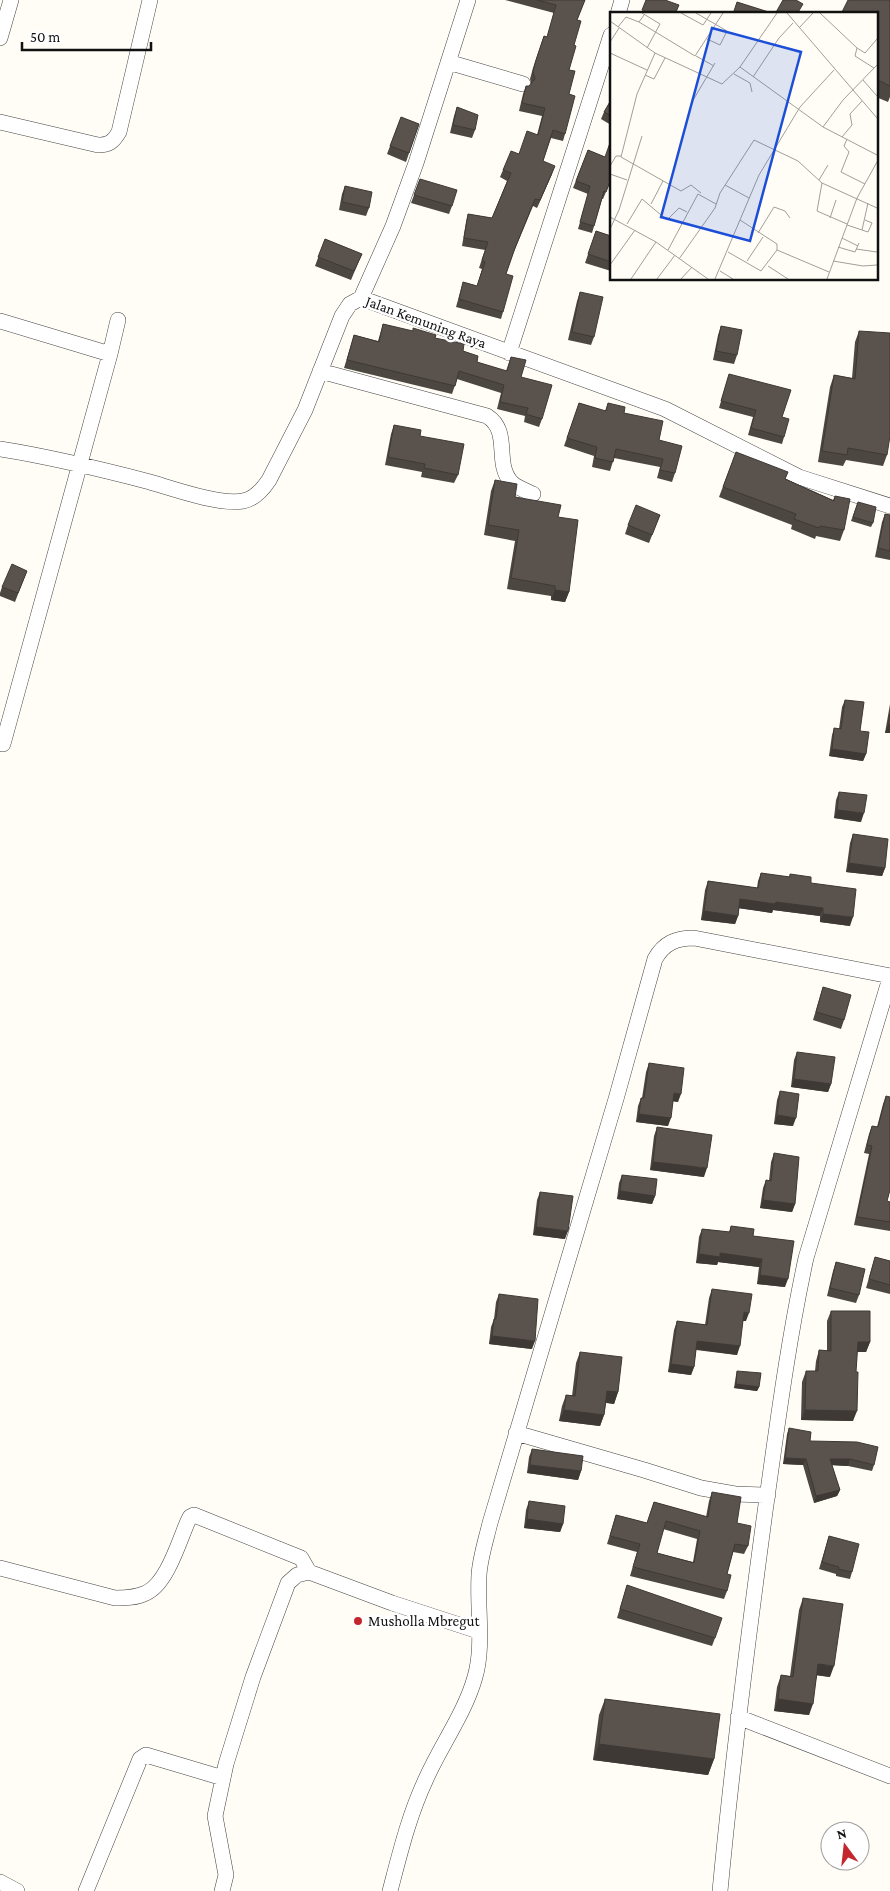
<svg xmlns="http://www.w3.org/2000/svg" width="890" height="1891" font-family="'Crimson Pro',serif">
<rect width="100%" height="100%" fill="#fffdf5"/>
<g fill="none" stroke-linecap="round" stroke-linejoin="round">
<defs>
<path id="minor" d="M618,14L622,0
M0,38L11,0
M448,62L523,84
M0,122L98,145C109,145 113,142 119,132L150,0
M361,298L393,226L416,163L468,0
M0,321L110,354
M509,353L611,35
M320,371L487,416C512,432 493,463 512,483C518,488 526,491 533,494
M0,449C51,457 100,469 150,482C174,489 219,505 243,501C255,499 263,489 269,480L305,410L342,316L350,304L361,298L665,409L799,477L890,506
M3,744L110,354L118,320
M516,1433L644,1470L701,1488L735,1494L768,1495
M0,1568L115,1598C125,1598 136,1598 146,1593C167,1584 179,1541 188,1521L190,1517L194,1515L301,1558L309,1572
M738,1717L890,1776
M0,1882L17,1891
M86,1891L140,1759L146,1755L223,1778
M222,1891L226,1875L215,1816L226,1764L253,1677L288,1583L297,1575L309,1572L392,1603L478,1631
M390,1891C400,1853 409,1815 426,1779C441,1745 465,1713 475,1677C484,1647 477,1607 479,1575C480,1558 486,1540 490,1523L616,1099L655,959C664,943 676,938 694,938L890,976
M720,1891C732,1764 748,1638 765,1512C777,1427 788,1341 806,1258L890,978"/>
</defs>
<use href="#minor" stroke="#444" stroke-width="16"/>
<use href="#minor" stroke="#fff" stroke-width="15"/>
</g>
<path fill="#4d4742" fill-rule="evenodd" d="M505,0H585L577,20L574,45L569,70V94L565,134L563,141L551,138L543,161L552,174L537,208L533,206L513,254L506,274L503,312L501,319L456,307L463,282L477,286L482,269L479,268L485,250L462,246L466,222L468,214L492,218L507,181L500,177L503,170L537,135L542,116L519,111L523,94L526,86H529L531,83L530,79L533,68L544,36L547,37L554,13Z
M890,0V97L888,102L876,97V14Z
M611,86V94L609,93Z
M611,100V125L601,119L604,112Z
M457,107L475,130L472,138L450,133L454,116Z
M401,117L419,124L406,162L387,154Z
M588,150L605,157L611,180L603,199H602L592,233L578,229L588,194L573,188Z
M420,179L452,206L449,214L411,203Z
M345,186L369,208L366,216L339,210L342,194Z
M596,231L611,236V271L585,263Z
M325,239L362,254L351,280L315,266Z
M580,292L594,337L591,345L568,340L577,301Z
M383,324L435,338L463,351L477,362L506,371L511,357L542,419L539,427L524,422L525,416L497,409L501,393L457,379L452,394L344,368L354,335L378,341Z
M721,326L737,355L734,364L713,360L718,335Z
M859,331L887,455L883,466L846,460L843,466L818,462L830,387L834,375L852,378L855,342Z
M729,374L784,437L782,444L748,435L753,417L719,408Z
M579,403L605,411L608,403L624,413L659,440L675,473L672,482L657,478L660,467L614,458L610,471L592,467L594,456L564,446Z
M394,425L420,436L458,475L454,483L421,477L422,472L385,465L391,434Z
M736,452L786,479L833,500L835,496L844,530L840,541L816,536L815,539L791,529L792,525L719,497Z
M495,480L515,497L558,517L569,592L565,602L551,600V596L507,589L515,541L484,535L491,491Z
M858,502L873,523L871,527L851,521Z
M885,514L890,515V560L875,557L882,522Z
M660,515L649,543L625,534L628,525Z
M27,571L15,602L0,596V593L2,587Z
M845,700L866,754L863,761L829,756L832,735L834,728L839,729L842,707Z
M890,704V733H885Z
M839,792L861,822L834,818L836,800Z
M853,834L885,868L882,876L846,872L850,843Z
M761,873L789,877L790,874L811,883L850,926L820,922V916L773,910L772,913L739,908L738,916L735,924L701,920L705,890L708,881L757,888L758,881Z
M823,987L844,1020L841,1029L813,1020Z
M797,1052L831,1084L828,1092L791,1087L794,1060Z
M649,1063L678,1102L673,1101L668,1126L636,1122L638,1106L641,1098H642L646,1072Z
M780,1091L793,1126L774,1124L777,1100Z
M886,1096L887,1201L890,1202V1231L854,1225L869,1154L864,1153L869,1134L872,1126L877,1127L883,1104Z
M657,1127L704,1177L650,1170L654,1136Z
M774,1153L795,1204L792,1212L760,1208L763,1188L766,1180L769,1181L771,1162Z
M622,1175L655,1196L652,1204L617,1199L619,1183Z
M540,1192L565,1239L533,1235L537,1200Z
M731,1226L753,1236L785,1287L757,1284L759,1267L718,1262L717,1265L696,1263L699,1237L702,1229L729,1232Z
M875,1257L890,1261V1294L866,1288Z
M836,1262L859,1295L856,1303L827,1296L833,1271Z
M712,1289L746,1321H743L737,1355L696,1350L694,1367L691,1375L668,1372L674,1330L677,1321L705,1325L709,1298Z
M499,1294L532,1349L489,1344L491,1327L494,1319L496,1302Z
M831,1311L870,1342L866,1352H857L853,1421L801,1420L802,1382L806,1371H815L816,1361L819,1350L827,1351V1321Z
M580,1352L618,1392L614,1404L606,1403L604,1415L600,1426L559,1421L562,1406L566,1395L572,1396L576,1363Z
M737,1371L759,1387L757,1391L734,1388L736,1375Z
M789,1428L810,1441L874,1465L872,1471L848,1466L832,1465L840,1490L837,1496L814,1503L803,1465L783,1464L787,1434Z
M532,1449L581,1471L578,1480L527,1473L529,1457Z
M712,1492L737,1523L748,1546L744,1554L733,1552L727,1574V1591L724,1599L630,1576L637,1552L607,1544L616,1515L647,1523L654,1502L706,1517L709,1501ZM663,1529L697,1539L693,1562L657,1553Z
M529,1501L563,1524L560,1532L524,1528L526,1510Z
M829,1536L852,1572L850,1579L836,1576V1574L819,1569Z
M627,1585L715,1638L712,1646L617,1618Z
M803,1598L830,1677L817,1675L809,1715L774,1711L777,1687L781,1675L790,1676L799,1610Z
M605,1699L714,1759L708,1775L593,1760L599,1715Z"/>
<path fill="#3f3936" d="M555,166L552,174L537,208L540,200Z
M555,590L569,592L565,602L551,600Z
M888,724L890,725V733H885Z
M832,749L866,754L863,761L829,756Z
M837,810L864,813L861,822L834,818Z
M849,863L885,868L882,876L846,872Z
M740,899L776,902L823,908L820,916L773,910L772,913L737,908Z
M704,911L738,916L735,924L701,920Z
M823,914L853,917L850,926L820,922Z
M794,1079L831,1084L828,1092L791,1087Z
M674,1093L681,1094L678,1102L671,1101Z
M639,1114L671,1118L668,1126L636,1122Z
M777,1115L796,1118L793,1126L774,1124Z
M653,1162L707,1168L704,1177L650,1170Z
M620,1191L655,1196L652,1204L617,1199Z
M763,1200L795,1204L792,1212L760,1208Z
M536,1227L568,1231L565,1239L533,1235Z
M720,1253L762,1259L759,1267L718,1262L717,1265L696,1263L699,1254Z
M760,1275L788,1279L785,1287L757,1284Z
M744,1312L749,1313L746,1321H741Z
M492,1336L535,1341L532,1349L489,1344Z
M697,1341L740,1346L737,1355L694,1349Z
M858,1342H870L866,1352H854Z
M671,1364L694,1367L691,1375L668,1372Z
M736,1384L759,1387L757,1391L734,1388Z
M607,1391L618,1392L614,1404L603,1402Z
M564,1410L604,1415L600,1426L559,1421Z
M805,1410L857,1411L853,1421L801,1420Z
M785,1458L806,1459L803,1465L783,1464Z
M830,1459H850L848,1466L828,1465Z
M530,1465L581,1471L578,1480L527,1473Z
M840,1490L837,1496L814,1503L816,1496Z
M527,1519L563,1524L560,1532L524,1528Z
M818,1664L834,1666L830,1677L814,1675Z
M778,1699L813,1704L809,1715L774,1711Z
M599,1744L714,1759L708,1775L593,1760Z"/>
<path fill="#5a524d" stroke="#3f3936" fill-rule="evenodd" d="M537,0H585L577,20L581,21L574,45L576,46L569,70L575,71L569,94L575,96L565,134L553,130L543,161L555,166L540,200L535,199L515,248L506,274L513,276L503,312L459,299L463,282L477,286L485,262L482,260L488,242L464,238L468,214L492,218L511,173L503,170L511,151L519,154L527,131L538,135L545,108L522,103L526,86H529L535,79L533,71L536,60L544,36L547,37L556,5Z
M646,0H665L679,5L676,12L696,14H643L644,11L642,10Z
M783,0H796L803,4L797,14H733L737,2L775,14Z
M848,0H890V86L876,79V14H841Z
M611,100V116L604,112Z
M457,107L478,115L475,130L453,125Z
M401,117L419,124L409,153L390,146Z
M611,140V179L606,192L604,191L594,226L580,222L590,186L576,181L588,150L605,157Z
M420,179L457,190L452,206L414,195Z
M345,186L372,192L369,208L342,202Z
M596,231L611,236V262L588,254Z
M325,239L362,254L354,271L318,257Z
M580,292L603,297L594,337L572,332Z
M383,324L413,331V328L436,335L435,338L464,344L463,351L478,356L477,362L507,371L511,357L526,360L521,377L552,385L542,419L526,414L528,408L500,402L504,385L459,371L455,386L347,360L354,335L379,342Z
M721,326L742,330L737,355L716,351Z
M859,331L890,333V436L887,455L848,448L847,455L822,451L834,375L855,379Z
M729,374L791,390L782,417L789,419L784,437L751,428L756,410L721,401Z
M579,403L606,411L608,403L625,407L624,413L663,421L659,440L682,446L675,473L660,470L663,459L616,449L613,462L595,458L597,447L567,438Z
M394,425L421,430L420,436L464,444L458,475L424,468L425,464L388,457Z
M736,452L788,472L785,479L834,501L835,496L850,499L844,530L820,526L819,528L794,519L796,514L723,487Z
M495,480L517,484L515,497L561,505L558,517L578,520L569,592L555,590V586L511,578L519,530L488,525Z
M858,502L876,507L873,523L853,517Z
M636,505L660,515L652,535L628,525Z
M885,514L890,515V551L878,548Z
M12,564L27,571L18,593L2,587Z
M845,700L864,702L860,731L869,732L866,754L832,749L834,728L841,729Z
M890,713V725L888,724Z
M839,792L867,795L864,813L837,810Z
M853,834L888,839L885,868L849,863Z
M761,873L790,877V874L811,877V883L856,889L853,917L823,914V908L776,902L775,904L740,899L738,916L704,911L708,881L758,888Z
M823,987L851,995L844,1020L816,1012Z
M797,1052L835,1057L831,1084L794,1079Z
M649,1063L684,1068L681,1094L674,1093L671,1118L639,1114L641,1098H644Z
M780,1091L799,1094L796,1118L777,1115Z
M886,1096L890,1097V1190L887,1201L890,1202V1222L857,1217L872,1146L867,1145L872,1126L878,1127Z
M657,1127L712,1135L707,1168L653,1162Z
M774,1153L799,1157L795,1204L763,1200L766,1180L771,1181Z
M622,1175L657,1179L655,1196L620,1191Z
M540,1192L573,1196L568,1231L536,1227Z
M731,1226L754,1229L753,1236L794,1241L788,1279L760,1275L762,1259L720,1253V1257L699,1254L702,1229L730,1232Z
M875,1257L890,1261V1285L869,1279Z
M836,1262L865,1269L859,1295L830,1288Z
M712,1289L752,1294L749,1313L744,1312L740,1346L697,1341L694,1367L671,1364L677,1321L707,1325Z
M499,1294L538,1299L535,1341L492,1336L494,1319H496Z
M831,1311H870V1342H858L856,1372H858L857,1411L805,1410L806,1371H818L819,1350L831,1351Z
M580,1352L622,1357L618,1392L607,1391L604,1415L564,1410L566,1395L575,1396Z
M737,1371L761,1373L759,1387L736,1384Z
M789,1428L811,1432L810,1441L857,1442L878,1447L874,1465L850,1459H830L840,1490L816,1496L806,1459L785,1458Z
M532,1449L583,1456L581,1471L530,1465Z
M712,1492L741,1497L737,1523L751,1526L748,1546L735,1544L727,1574L731,1575L727,1591L633,1567L640,1544L610,1536L616,1515L647,1523L654,1502L708,1517ZM666,1521L700,1531L694,1563L657,1553Z
M529,1501L565,1506L563,1524L527,1519Z
M829,1536L859,1544L852,1572L838,1569L839,1567L822,1562Z
M627,1585L722,1618L715,1638L620,1609Z
M803,1598L843,1604L834,1666L818,1664L813,1704L778,1699L781,1675L793,1677Z
M605,1699L720,1714L714,1759L599,1744Z"/>
<circle fill="#c4262e" stroke="#fff" stroke-width="2" cx="358" cy="1621" r="5"/>
<g text-anchor="middle" dominant-baseline="central" stroke-width="5" stroke-linejoin="round" paint-order="stroke">
<g font-size="15" fill="#111" stroke="#fff">
<text transform="translate(426 322) rotate(20)">Jalan Kemuning Raya</text>
</g>
<g font-size="15" fill="#111" stroke="#fff" text-anchor="start">
<text x="368" y="1621">Musholla Mbregut</text>
</g>
</g>
<g transform="translate(610 12)">
<rect width="268" height="268" fill="#fffdf5"/>
<path fill="none" stroke="#a09f9a" stroke-width="1" d="M32,1L50,12L37,36M71,1L93,13L101,1M86,1L117,19L110,33L97,27M177,1L267,106M210,1L247,36L245,44L264,56M0,9L45,41L112,72L130,55L213,115L267,143M29,10L85,44L113,1M8,15L16,5L29,10L34,3M189,16L203,1M0,30L9,16M247,36L255,41L267,27M0,41L37,58M45,41L27,82L11,145L71,179L81,173L91,181M86,44L104,54M130,55L167,1M124,62L140,71L142,80M35,63L44,67L55,46M143,65L169,26L183,11M253,68L267,84M82,90L105,51M213,115L233,88L267,53M232,125L242,113L240,102L252,89M237,127L234,134L239,140L231,160L255,172M0,154L6,144H11M0,162L17,168M209,168L218,153M212,171L207,199L237,212M115,173L139,186M41,192L53,169M0,205L46,230L98,267M220,206L226,188M17,212L32,187L57,208L69,196L77,200M237,213L258,220L262,211L255,208M0,217L9,198L32,124M252,218L258,191M148,221L164,195L175,199L180,206M232,226L248,234M228,235L245,240L249,231M246,237L267,240M58,238L88,182L106,192M167,238L219,260M118,240L151,259L167,238V232L130,208M69,247L105,196L110,181L144,128L188,149L212,171L267,196M137,249L153,225M223,249L253,254L267,253M0,253L25,218M158,254L178,267M110,259L123,267M21,267L46,230M47,267L65,243M71,267L82,255M105,267L149,163L190,95L224,58M217,267L247,186L267,150"/>
<path fill="#1d4ed8" fill-opacity="0.15" stroke="#1d4ed8" stroke-width="2.5" d="M102,16L191,40L140,229L51,205Z"/>
<rect width="268" height="268" fill="none" stroke="#111" stroke-width="2.5"/>
</g>
<g transform="translate(845 1846) rotate(345)"><circle r="24" fill="#ffffff" stroke="#a0a0a0"/>
<path d="M0-4L9 19L0 12L-9 19Z" fill="#c4262e"/>
<text y="-8" font-size="14" font-weight="bold" text-anchor="middle" fill="#111111">N</text>
</g>
<path d="M22 42v8h129v-8" fill="none" stroke="#111111" stroke-width="2.5"/>
<text x="30" y="42" font-size="15" fill="#111111" stroke="#ffffff" stroke-width="4" paint-order="stroke">50 m</text>
</svg>
